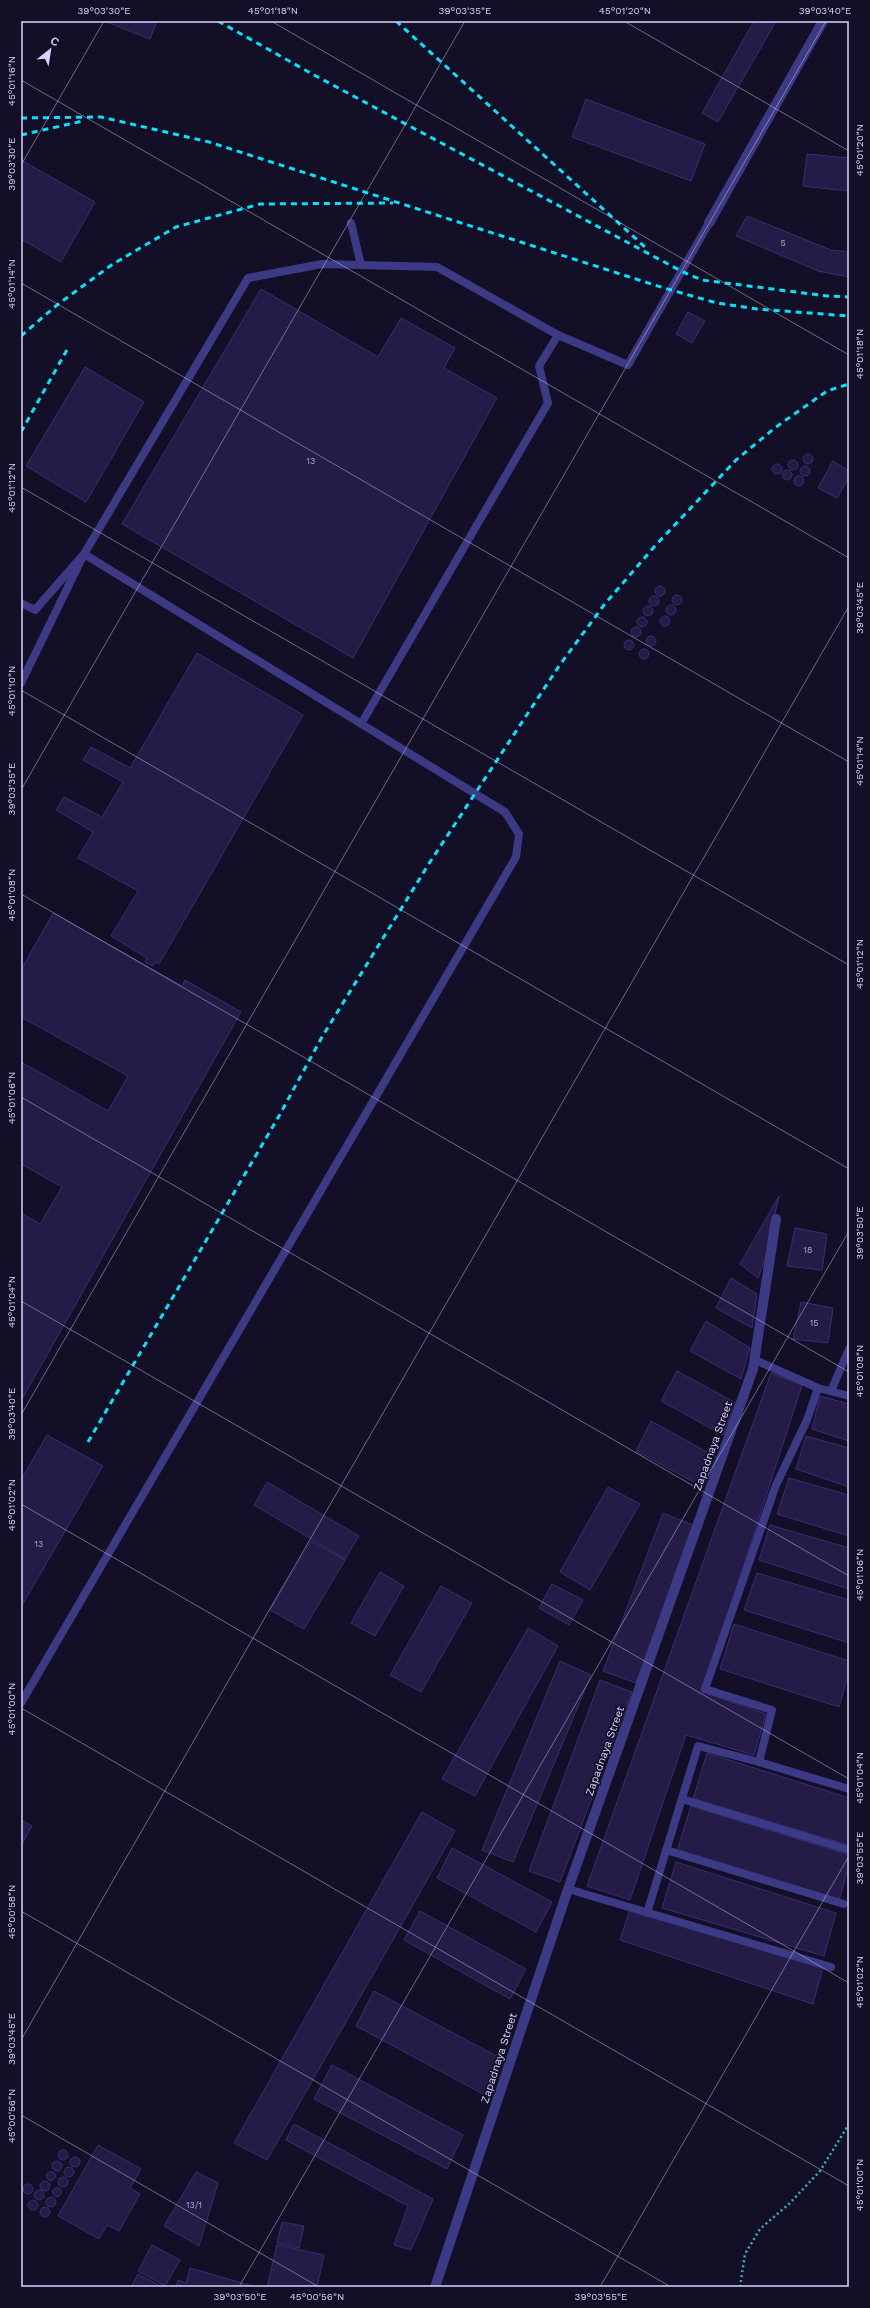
<svg xmlns="http://www.w3.org/2000/svg" width="870" height="2308" font-family="'Work Sans',sans-serif">
<rect width="100%" height="100%" fill="#130f26"/>
<path fill="#241b47" stroke="#3b2d73" d="M104,21H157L150,39Z
M754,21H771L775,23L718,122L702,113Z
M586,99L705,144L691,181L572,137Z
M807,154L849,158L848,191L803,186Z
M21,160L95,202L61,262L21,239Z
M747,216L831,250L849,252V277L818,271L736,236Z
M261,289L378,357L401,318L455,348L444,368L497,398L353,658L122,524Z
M688,312L705,321L692,343L676,334Z
M85,367L144,402L86,502L26,466Z
M803 459a5 5 0 1 1 10 0a5 5 0 1 1-10 0Z
M788 465a5 5 0 1 1 10 0a5 5 0 1 1-10 0Z
M833,461L849,471V477L837,498L818,488Z
M772 469a5 5 0 1 1 10 0a5 5 0 1 1-10 0Z
M800 471a5 5 0 1 1 10 0a5 5 0 1 1-10 0Z
M782 475a5 5 0 1 1 10 0a5 5 0 1 1-10 0Z
M794 481a5 5 0 1 1 10 0a5 5 0 1 1-10 0Z
M655 591a5 5 0 1 1 10 0a5 5 0 1 1-10 0Z
M672 600a5 5 0 1 1 10 0a5 5 0 1 1-10 0Z
M649 601a5 5 0 1 1 10 0a5 5 0 1 1-10 0Z
M666 610a5 5 0 1 1 10 0a5 5 0 1 1-10 0Z
M643 611a5 5 0 1 1 10 0a5 5 0 1 1-10 0Z
M660 621a5 5 0 1 1 10 0a5 5 0 1 1-10 0Z
M637 622a5 5 0 1 1 10 0a5 5 0 1 1-10 0Z
M631 632a5 5 0 1 1 10 0a5 5 0 1 1-10 0Z
M646 641a5 5 0 1 1 10 0a5 5 0 1 1-10 0Z
M624 645a5 5 0 1 1 10 0a5 5 0 1 1-10 0Z
M639 654a5 5 0 1 1 10 0a5 5 0 1 1-10 0Z
M197,653L303,715L159,964L155,962L153,966L145,962L147,958L111,936L138,891L78,858L93,832L56,810L64,797L102,817L123,782L83,760L91,747L130,768Z
M53,913L182,986L185,980L241,1012L21,1401V1213L40,1224L62,1187L21,1164V1062L108,1111L128,1076L21,1017V970Z
M779,1196L765,1259L758,1278L740,1264Z
M795,1228L827,1234L822,1270L787,1266Z
M731,1278L757,1294L752,1328L716,1308Z
M801,1302L833,1308L828,1343L793,1339Z
M706,1321L750,1348L741,1379L690,1351Z
M677,1371L736,1403L723,1435L661,1401Z
M771,1373L802,1385L703,1692L766,1714L754,1755L686,1735L630,1900L587,1886Z
M820,1396L849,1404V1441L812,1429Z
M651,1421L718,1458L703,1487L636,1451Z
M47,1435L103,1466L21,1607V1480Z
M806,1436L849,1448V1487L796,1469Z
M789,1478L849,1495V1536L777,1514Z
M267,1482L359,1536L345,1559L254,1505Z
M608,1487L640,1504L590,1590L560,1572Z
M663,1513L693,1525L636,1683L603,1671Z
M770,1525L849,1548V1589L759,1560Z
M311,1541L345,1560L304,1629L270,1610Z
M380,1572L404,1586L375,1636L351,1623Z
M757,1573L849,1600V1643L744,1610Z
M552,1584L583,1600L569,1625L539,1608Z
M441,1586L472,1603L421,1692L390,1675Z
M734,1624L849,1661V1672L839,1707L720,1669Z
M528,1628L558,1646L475,1796L442,1779Z
M560,1661L591,1675L513,1862L482,1850Z
M600,1680L632,1692L560,1882L529,1871Z
M707,1753L849,1798V1845L693,1799Z
M691,1806L849,1855V1865L839,1900L677,1851Z
M422,1812L455,1831L267,2160L234,2143Z
M21,1820L32,1826L21,1846Z
M452,1848L552,1902L536,1932L437,1878Z
M676,1862L836,1913L824,1956L662,1908Z
M630,1909L823,1967L813,2004L620,1940Z
M420,1911L526,1969L510,1999L404,1940Z
M374,1991L502,2059L485,2095L356,2026Z
M332,2065L463,2135L447,2169L314,2099Z
M294,2124L433,2199L411,2250L394,2245L408,2206L286,2140Z
M98,2145L141,2169L130,2188L140,2194L119,2231L107,2225L99,2239L58,2216Z
M58 2155a5 5 0 1 1 10 0a5 5 0 1 1-10 0Z
M70 2162a5 5 0 1 1 10 0a5 5 0 1 1-10 0Z
M52 2166a5 5 0 1 1 10 0a5 5 0 1 1-10 0Z
M64 2172a5 5 0 1 1 10 0a5 5 0 1 1-10 0Z
M46.5 2176a4.5 4.5 0 1 1 9 0a4.5 4.5 0 1 1-9 0Z
M196,2172L218,2183L199,2246L164,2226Z
M58 2182a5 5 0 1 1 10 0a5 5 0 1 1-10 0Z
M40 2186a5 5 0 1 1 10 0a5 5 0 1 1-10 0Z
M23 2189a5 5 0 1 1 10 0a5 5 0 1 1-10 0Z
M52.5 2192a4.5 4.5 0 1 1 9 0a4.5 4.5 0 1 1-9 0Z
M34 2195a5 5 0 1 1 10 0a5 5 0 1 1-10 0Z
M46 2202a5 5 0 1 1 10 0a5 5 0 1 1-10 0Z
M28 2205a5 5 0 1 1 10 0a5 5 0 1 1-10 0Z
M40 2212a5 5 0 1 1 10 0a5 5 0 1 1-10 0Z
M282,2222L304,2226L299,2248L277,2243Z
M152,2245L180,2260L165,2286L138,2271Z
M277,2245L324,2255L317,2287H267Z
M190,2268L252,2286V2287H176L178,2280L186,2283Z
M138,2274L162,2287H131Z"/>
<g fill="none" stroke-linecap="round" stroke-linejoin="round">
<path stroke="#2fb8b0" stroke-width="2.5" stroke-dasharray="2 3" stroke-linecap="butt" d="M740,2287L745,2254L760,2229L789,2204L820,2171L849,2124"/>
<path stroke="#3d3a85" stroke-width="8" d="M351,223L361,265L437,267L558,335
M21,603L35,610L84,554L505,812L519,834L516,857L21,1703
M21,683L84,554L248,278L322,264L361,265
M361,724L548,403L539,366L558,335L628,365L709,223
M818,1388L849,1396
M831,1391L849,1349
M759,1762L849,1789
M682,1799L849,1850
M666,1850L844,1904
M568,1889L831,1967
M647,1913L698,1746L759,1762L772,1710L705,1689L776,1485L807,1420L818,1388L755,1360"/>
<path stroke="#3d3a85" stroke-width="10" d="M709,223L823,21
M435,2287L568,1889L753,1369L776,1219"/>
<path stroke="#00e5ff" stroke-width="3" stroke-dasharray="6 5" stroke-linecap="butt" d="M218,21L314,75L683,272L702,280L827,296L849,297
M396,21L645,247
M21,118L101,117L209,142L664,288L717,303L757,309L849,316
M21,135L83,121
M21,336L57,305L113,264L176,227L260,204L393,203
M21,432L68,348
M88,1442L279,1116L322,1037L430,862L559,666L604,605L654,547L736,460L776,427L827,391L849,384"/>
</g>
<path fill="none" stroke="#d9d4ff" stroke-width="1" stroke-opacity="0.45" d="M271,21L849,355M624,21L849,151M21,80L849,558M21,165L104,21M21,283L849,762M21,487L849,965M21,690L849,1169M21,790L465,21M21,894L849,1372M21,1097L849,1576M21,1301L849,1779M21,1415L826,21M21,1504L849,1983M21,1708L849,2186M21,1911L671,2287M21,2040L849,606M21,2115L319,2287M239,2287L849,1231M600,2287L849,1856"/>
<g text-anchor="middle" dominant-baseline="central" stroke-width="3.5" stroke-linejoin="round" paint-order="stroke">
<g font-size="9" fill="#aca6d1">
<text x="783" y="243">5</text>
<text x="311" y="461">13</text>
<text x="808" y="1250">18</text>
<text x="814" y="1323">15</text>
<text x="39" y="1544">13</text>
<text x="194" y="2205">13/1</text>
</g>
<g font-size="11" fill="#d9d4ff" stroke="#130f26">
<text transform="translate(713 1446) rotate(-70)">Zapadnaya Street</text>
<text transform="translate(605 1751) rotate(-70)">Zapadnaya Street</text>
<text transform="translate(499 2058) rotate(-72)">Zapadnaya Street</text>
</g>
</g>
<rect width="870" height="2308" fill="none" stroke="#130f26" stroke-width="44"/>
<g transform="translate(50 50) rotate(30)" stroke="#130f26" stroke-width="3" paint-order="stroke">
<path d="M0-3L7 15L0 10L-7 15Z" fill="#d9d4ff"/>
<text y="-6" font-size="11" font-weight="bold" text-anchor="middle" fill="#d9d4ff">С</text>
</g>
<rect x="22" y="22" width="826" height="2264" fill="none" stroke="#d9d4ff" stroke-width="1.5"/>
<g font-size="10" text-anchor="middle" fill="#d9d4ff">
<text x="104" y="14">39°03'30"E</text>
<text x="273" y="14">45°01'18"N</text>
<text x="465" y="14">39°03'35"E</text>
<text x="625" y="14">45°01'20"N</text>
<text x="825" y="14">39°03'40"E</text>
<text transform="translate(11 81) rotate(-90)" y="4">45°01'16"N</text>
<text transform="translate(859 150) rotate(-90)" y="4">45°01'20"N</text>
<text transform="translate(11 164) rotate(-90)" y="4">39°03'30"E</text>
<text transform="translate(11 284) rotate(-90)" y="4">45°01'14"N</text>
<text transform="translate(859 354) rotate(-90)" y="4">45°01'18"N</text>
<text transform="translate(11 488) rotate(-90)" y="4">45°01'12"N</text>
<text transform="translate(859 608) rotate(-90)" y="4">39°03'45"E</text>
<text transform="translate(11 691) rotate(-90)" y="4">45°01'10"N</text>
<text transform="translate(859 761) rotate(-90)" y="4">45°01'14"N</text>
<text transform="translate(11 789) rotate(-90)" y="4">39°03'35"E</text>
<text transform="translate(11 895) rotate(-90)" y="4">45°01'08"N</text>
<text transform="translate(859 964) rotate(-90)" y="4">45°01'12"N</text>
<text transform="translate(11 1098) rotate(-90)" y="4">45°01'06"N</text>
<text transform="translate(859 1233) rotate(-90)" y="4">39°03'50"E</text>
<text transform="translate(11 1302) rotate(-90)" y="4">45°01'04"N</text>
<text transform="translate(859 1371) rotate(-90)" y="4">45°01'08"N</text>
<text transform="translate(11 1414) rotate(-90)" y="4">39°03'40"E</text>
<text transform="translate(11 1505) rotate(-90)" y="4">45°01'02"N</text>
<text transform="translate(859 1575) rotate(-90)" y="4">45°01'06"N</text>
<text transform="translate(11 1709) rotate(-90)" y="4">45°01'00"N</text>
<text transform="translate(859 1778) rotate(-90)" y="4">45°01'04"N</text>
<text transform="translate(859 1858) rotate(-90)" y="4">39°03'55"E</text>
<text transform="translate(11 1912) rotate(-90)" y="4">45°00'58"N</text>
<text transform="translate(859 1982) rotate(-90)" y="4">45°01'02"N</text>
<text transform="translate(11 2039) rotate(-90)" y="4">39°03'45"E</text>
<text transform="translate(11 2116) rotate(-90)" y="4">45°00'56"N</text>
<text transform="translate(859 2185) rotate(-90)" y="4">45°01'00"N</text>
<text x="240" y="2300">39°03'50"E</text>
<text x="317" y="2300">45°00'56"N</text>
<text x="601" y="2300">39°03'55"E</text>
</g>
</svg>
